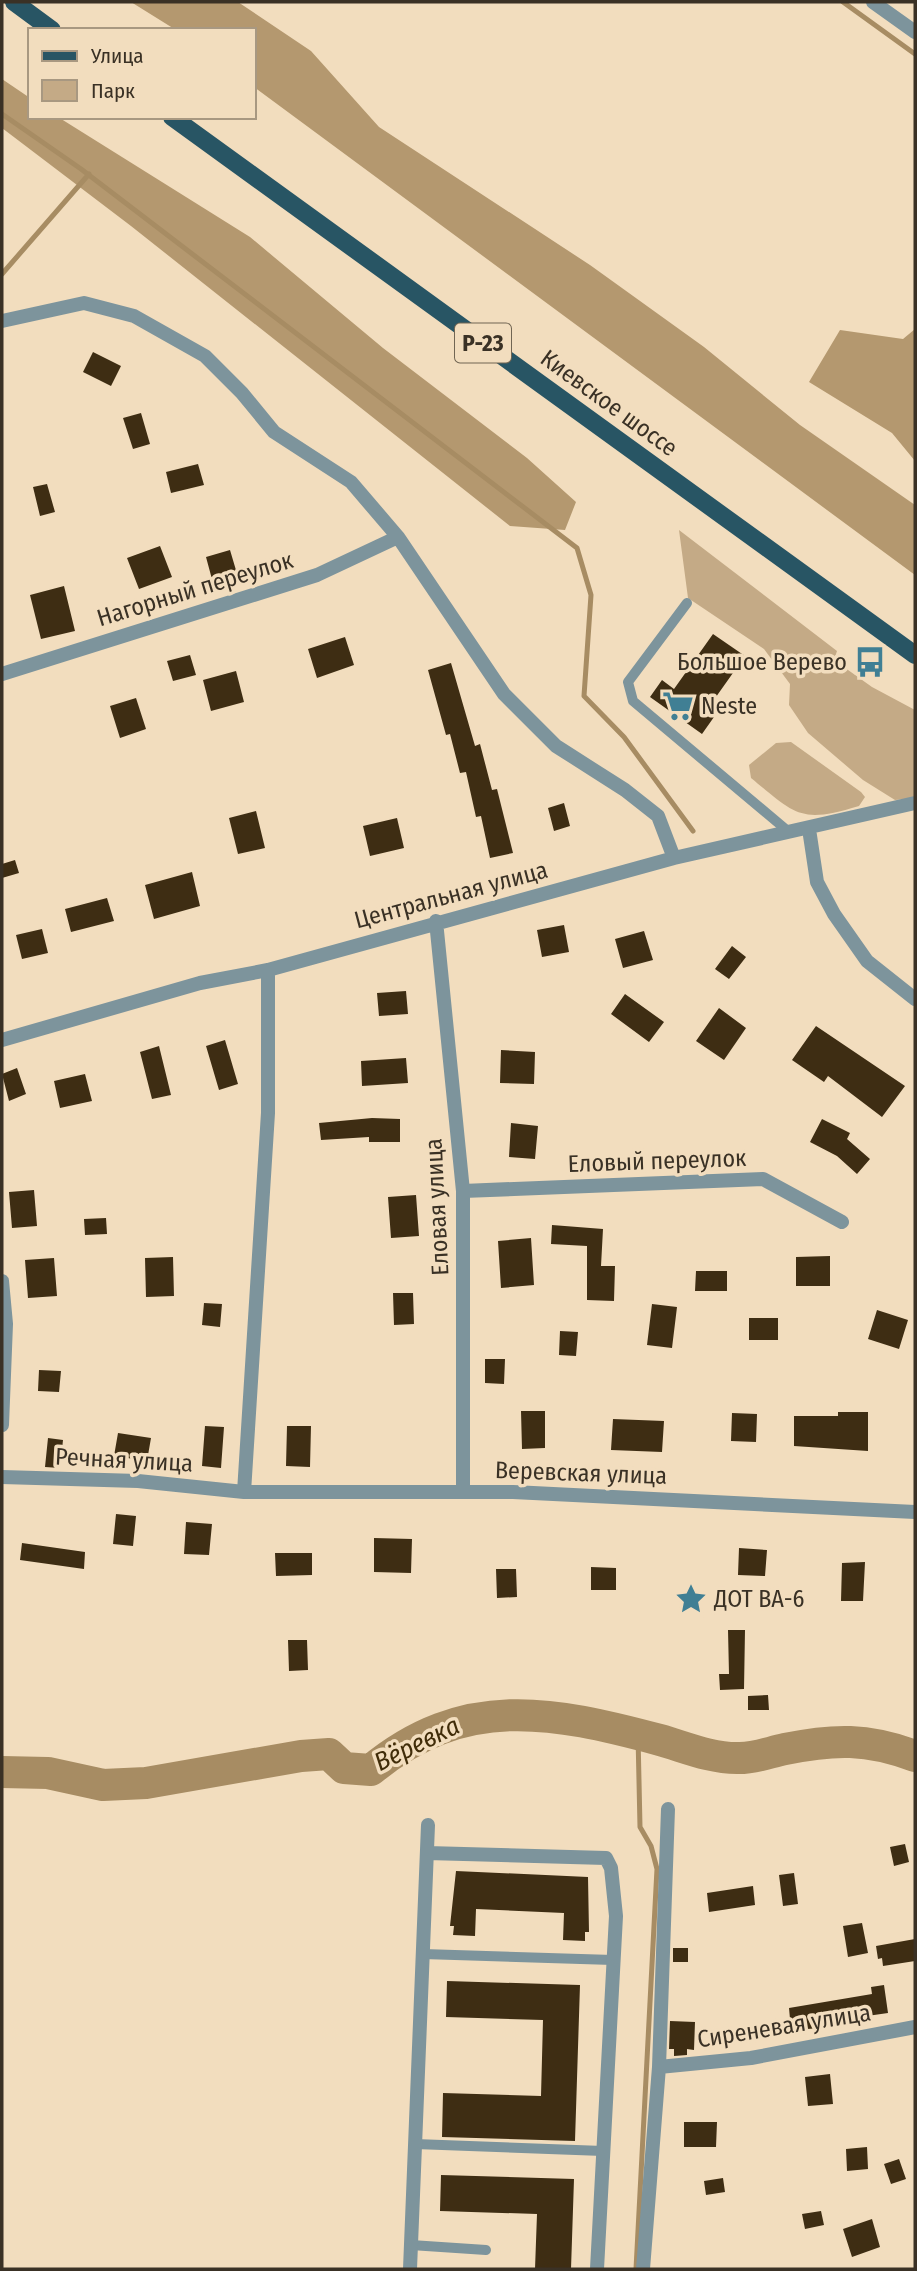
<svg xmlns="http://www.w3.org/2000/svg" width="917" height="2271" font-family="'Fira Sans Condensed',sans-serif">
<rect width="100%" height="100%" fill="#f2ddbe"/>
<path fill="#c4aa86" d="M679,530L837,651L834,660L872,687L915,710V798L895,800L863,780L808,733L789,705L790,684L764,649L688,598Z
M791,742L861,792L865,797L859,806C800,824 796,815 751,778L749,765L776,743Z"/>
<path fill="#b4986f" d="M131,2H238L311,51L379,127L590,265L704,347L800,425L915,505V575L254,87V30H176Z
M2,79L30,98V117H58L250,237L383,348L527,458L576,502L565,530L510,526L131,226L2,128Z
M915,329V461L892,433L809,382L840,330L903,339Z"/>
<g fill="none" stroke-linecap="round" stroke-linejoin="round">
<path stroke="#a78c63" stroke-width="5" d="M843,2L915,54
M2,114L81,169L577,548L591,595L584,696L624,737L693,831
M2,274L89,174
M636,2269L657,1869L651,1846L640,1827L638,1735"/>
<path stroke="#a78c63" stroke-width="32" d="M2,1772L48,1773L103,1785L146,1783L301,1756L329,1754L344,1768L371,1770C464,1693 552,1711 660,1740C685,1747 710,1758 737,1758C753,1759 770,1752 785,1749C834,1739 867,1738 915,1756"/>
</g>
<path fill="#3e2d13" d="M93,352L121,366L111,386L83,372Z
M141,413L150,444L133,449L123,418Z
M198,464L204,485L171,493L166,472Z
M47,484L55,512L40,516L33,487Z
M160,546L172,577L139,589L127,558Z
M230,550L238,577L213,583L206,557Z
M64,586L75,631L41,639L30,595Z
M121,606L124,621L105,625L101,611Z
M713,634L745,656L706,711L714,717L702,734L650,697L662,680L674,689Z
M345,637L354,665L317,678L308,649Z
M190,655L196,675L173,681L167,661Z
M451,663L475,746L480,744L492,790L497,789L513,853L490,858L481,816L476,817L466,772L460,773L450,734L446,735L428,670Z
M236,671L244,702L211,711L203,680Z
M136,698L146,729L120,738L110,706Z
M564,803L570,826L554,831L548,808Z
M256,811L265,848L238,854L229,818Z
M397,818L404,848L370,856L363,826Z
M15,860L19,873L2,878V864Z
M192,872L200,906L154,919L145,885Z
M107,898L114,921L71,932L65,909Z
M564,925L569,952L542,957L537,930Z
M42,929L48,953L22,959L16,935Z
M644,931L653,960L623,968L615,939Z
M732,946L746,957L729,979L715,969Z
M406,991L408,1014L379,1016L377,993Z
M625,994L664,1022L649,1042L611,1014Z
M719,1008L746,1028L724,1060L696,1041Z
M816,1026L905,1086L882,1117L828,1076L824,1082L792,1060Z
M225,1040L238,1084L219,1090L206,1046Z
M159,1046L171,1095L152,1099L140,1052Z
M501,1050L535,1052L534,1084L500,1083Z
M406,1058L408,1083L362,1086L361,1061Z
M17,1068L26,1094L9,1101L2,1074Z
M85,1074L92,1101L60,1108L54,1081Z
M372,1118L400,1119V1142H369V1137L321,1140L319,1123Z
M822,1119L850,1133L847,1139L870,1159L857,1174L837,1156L810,1142Z
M511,1123L538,1126L535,1159L509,1157Z
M34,1190L37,1226L12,1228L9,1192Z
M416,1195L419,1236L391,1238L388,1197Z
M106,1218L107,1234L85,1235L84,1219Z
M552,1225L603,1229L601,1266H615L614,1301L587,1300V1246L551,1244Z
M531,1238L534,1285L501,1288L498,1241Z
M830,1256V1286H796V1257Z
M173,1257L174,1296L146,1297L145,1258Z
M54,1258L57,1296L28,1298L25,1260Z
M696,1271H727V1291H695Z
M393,1293H413L414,1324L394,1325Z
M204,1303L222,1304L220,1327L202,1325Z
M652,1304L677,1307L672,1348L647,1345Z
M877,1310L908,1320L899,1349L868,1339Z
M749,1318H778V1340H749Z
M560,1331L578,1332L576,1356L559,1355Z
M485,1359H505L504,1384L485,1383Z
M39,1370L61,1371L59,1392L38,1391Z
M521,1411H545V1448L522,1449Z
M838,1412H868V1451L794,1446V1416H838Z
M732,1413L757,1414L756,1442L731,1441Z
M613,1419L664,1421L662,1452L611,1450Z
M205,1426L224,1427L221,1468L202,1466Z
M287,1426H311L310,1467L286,1466Z
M118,1433L151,1438L147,1461L114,1456Z
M48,1438L63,1440L60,1468L45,1467Z
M116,1514L136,1516L133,1546L113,1544Z
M186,1522L212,1524L209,1555L184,1554Z
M374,1538L412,1539L411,1573L374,1572Z
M22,1543L85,1552L84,1569L20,1560Z
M739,1548L767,1550L765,1576L738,1575Z
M275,1553H312V1575L276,1576Z
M865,1562L863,1601H841L842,1563Z
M591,1567L616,1568V1590H591Z
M496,1569H516L517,1597L497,1598Z
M728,1630H745L744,1689L720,1690L719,1674H729Z
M288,1640H307L308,1670L289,1671Z
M768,1695L769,1710H748V1696Z
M905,1844L909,1862L894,1866L890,1847Z
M456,1871L588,1877L589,1932H585V1941L563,1940L564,1913L476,1909L475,1936L453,1935L454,1926H450Z
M794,1873L798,1904L783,1906L779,1875Z
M753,1886L755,1905L709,1912L707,1893Z
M862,1923L868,1953L848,1957L843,1926Z
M915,1939V1961L883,1966L882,1958L878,1959L876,1946Z
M673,1948H688V1962H673Z
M447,1981L580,1985L575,2141L442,2137L443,2093L541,2096L543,2020L446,2017Z
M884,1985L888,2013L867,2016L868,2020L838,2027L791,2030L789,2008L872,1994L871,1987Z
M670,2021L695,2022L694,2050L687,2049V2055L674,2056V2049H669Z
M830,2074L833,2104L808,2106L805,2077Z
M684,2122H717L716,2147H684Z
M867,2147L868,2169L847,2171L846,2149Z
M899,2159L906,2179L891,2184L884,2164Z
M441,2175L574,2179L571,2269H535L537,2214L440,2211Z
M723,2178L725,2192L706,2195L704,2181Z
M821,2211L824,2225L805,2229L802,2214Z
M872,2219L880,2247L852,2257L843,2229Z"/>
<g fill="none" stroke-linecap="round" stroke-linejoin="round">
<path stroke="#7d949c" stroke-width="10" d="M687,603L628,682L633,701L789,832
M423,1954L613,1960
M415,2144L603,2151
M411,2245L486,2250"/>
<path stroke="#7d949c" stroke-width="14" d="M873,2L915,32
M2,321L84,303L134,316L205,356L242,393L274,432L351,482L398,537L504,694L556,746L625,790L658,816L674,858
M2,674L317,575L398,537
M809,829L817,882L834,914L867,961L915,999
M436,921L463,1191V1492
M2,1040L200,983L268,970L674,858L915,803
M463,1191L763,1179L842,1222
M2,1281L6,1324L2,1425
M2,1477L138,1481L244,1492H513L915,1512
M244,1492L268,1113V970
M427,1853L606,1858L611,1868L616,1916L597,2269
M659,2067L751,2058L915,2027
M410,2269L428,1825
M643,2269L659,2067L668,1809"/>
<path stroke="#285564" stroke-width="18" d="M14,2L52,30
M172,117L915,655"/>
</g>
<defs>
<symbol id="bus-bare" viewBox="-9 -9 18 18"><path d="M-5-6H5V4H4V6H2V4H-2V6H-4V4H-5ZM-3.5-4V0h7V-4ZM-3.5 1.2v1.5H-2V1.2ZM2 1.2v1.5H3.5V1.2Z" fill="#407f94" stroke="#f2ddbe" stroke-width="2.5" paint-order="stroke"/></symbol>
<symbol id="supermarket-bare" viewBox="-9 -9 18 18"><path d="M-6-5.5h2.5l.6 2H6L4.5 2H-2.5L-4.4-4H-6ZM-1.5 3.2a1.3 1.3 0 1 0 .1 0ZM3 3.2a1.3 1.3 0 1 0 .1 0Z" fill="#407f94" stroke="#f2ddbe" stroke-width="2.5" paint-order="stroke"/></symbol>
<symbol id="sight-bare" viewBox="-9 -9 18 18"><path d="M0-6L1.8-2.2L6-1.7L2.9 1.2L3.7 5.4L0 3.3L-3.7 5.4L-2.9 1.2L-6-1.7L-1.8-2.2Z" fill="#407f94" stroke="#f2ddbe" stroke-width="2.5" paint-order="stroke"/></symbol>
</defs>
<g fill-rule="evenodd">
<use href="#bus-bare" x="848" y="640" width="44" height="44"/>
<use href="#supermarket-bare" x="656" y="684" width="44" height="44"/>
<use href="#sight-bare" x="669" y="1577" width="44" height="44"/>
</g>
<g text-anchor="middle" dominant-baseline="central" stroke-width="7" stroke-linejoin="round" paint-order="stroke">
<rect fill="#f2ddbe" stroke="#716553" stroke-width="2" x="455" y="323.5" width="56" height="39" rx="5"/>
<g font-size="23" font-weight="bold" fill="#3a3125">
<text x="483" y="343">Р-23</text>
</g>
<g font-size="24" fill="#3a3125" stroke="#f2ddbe">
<text transform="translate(609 403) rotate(36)">Киевское шоссе</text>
<text transform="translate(195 589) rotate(-17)">Нагорный переулок</text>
<text transform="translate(451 895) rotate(-15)">Центральная улица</text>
<text transform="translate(657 1161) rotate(-2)">Еловый переулок</text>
<text transform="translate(437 1207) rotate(-93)">Еловая улица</text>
<text transform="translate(124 1460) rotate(3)">Речная улица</text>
<text transform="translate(581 1473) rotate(2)">Веревская улица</text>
<text transform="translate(784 2026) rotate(-9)">Сиреневая улица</text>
</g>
<g font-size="24" fill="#3a3125" stroke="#f2ddbe" text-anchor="start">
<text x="847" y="662" text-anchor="end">Большое Верево</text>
<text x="701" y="706">Neste</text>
<text x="714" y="1599">ДОТ ВА-6</text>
</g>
<g font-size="26" font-style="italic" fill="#402c09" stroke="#f2ddbe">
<text transform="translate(417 1744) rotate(-26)">Вёревка</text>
</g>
</g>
<rect width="917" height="2271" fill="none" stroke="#3a3125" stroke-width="7"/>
<rect x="28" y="28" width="228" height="91" fill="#f2ddbe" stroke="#a89881" stroke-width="2"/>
<rect x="42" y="51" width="35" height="10" fill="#285564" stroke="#a89881" stroke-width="2"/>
<text x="91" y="63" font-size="21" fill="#3a3125">Улица</text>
<rect x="42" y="80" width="35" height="21" fill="#c4aa86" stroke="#a89881" stroke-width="2"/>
<text x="91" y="98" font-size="21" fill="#3a3125">Парк</text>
</svg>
